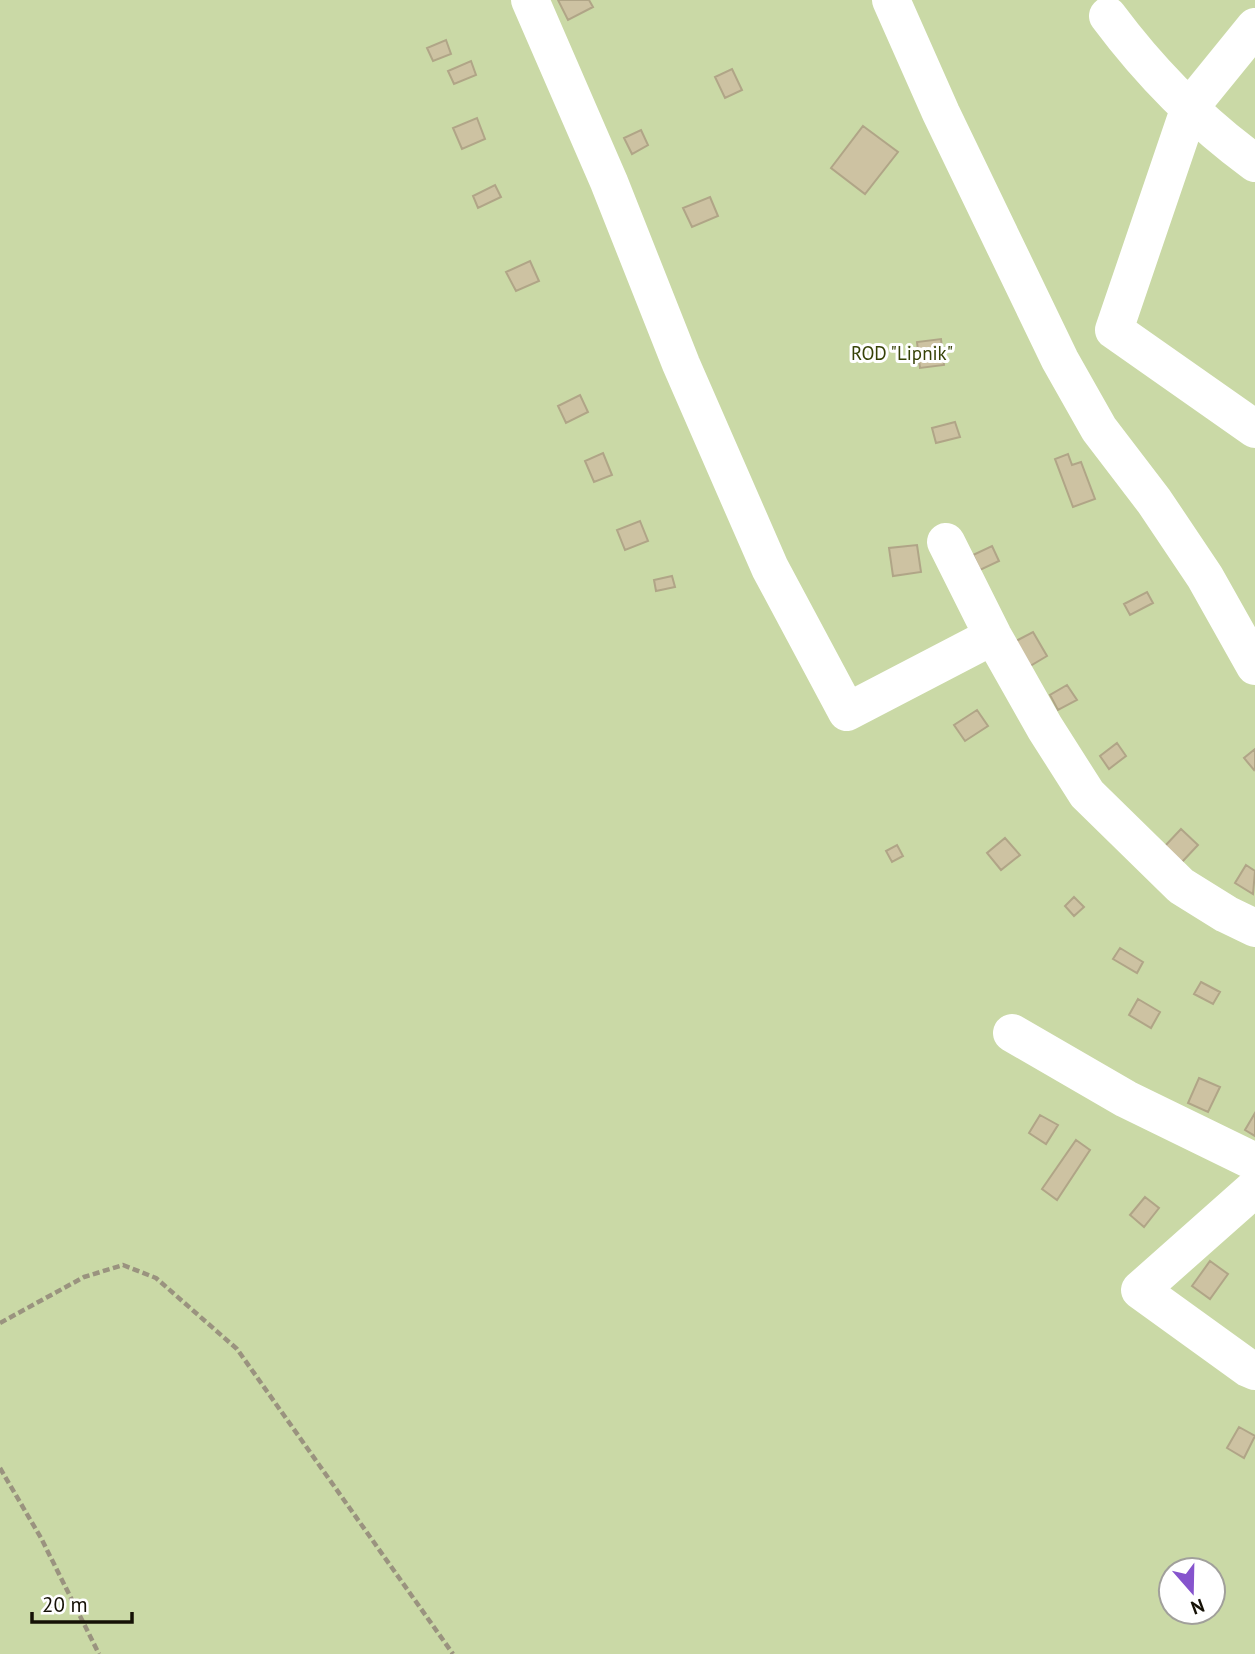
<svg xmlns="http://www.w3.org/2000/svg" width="1255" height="1654" font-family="'PT Sans',sans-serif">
<rect width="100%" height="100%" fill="#fff6dc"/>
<path fill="#cad9a6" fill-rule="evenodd" d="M0,0H1255V1654H0ZM1171,1570H1213V1612H1171Z"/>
<path fill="#cdc2a2" stroke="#b0a587" stroke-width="2" d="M558,0H589L593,7L568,20Z
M446,40L451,54L433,61L427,48Z
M471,61L476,75L454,84L448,71Z
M732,69L742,90L725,98L715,77Z
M477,118L485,139L462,149L453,128Z
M863,126L898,152L865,194L831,168Z
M641,130L648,145L632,154L624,138Z
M495,185L501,197L478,208L473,196Z
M710,197L718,216L692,227L683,208Z
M530,261L539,281L516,291L506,272Z
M941,339L944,365L920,368L917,342Z
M580,395L588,412L566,423L558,406Z
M955,422L960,437L936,443L932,428Z
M603,453L612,475L594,482L585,461Z
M1068,454L1072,465L1081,462L1095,499L1073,507L1055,459Z
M640,521L648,541L625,550L617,530Z
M917,545L921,572L893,576L889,548Z
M992,546L999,561L980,570L973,555Z
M672,576L675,587L656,591L654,580Z
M1147,592L1153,603L1130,615L1124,604Z
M1033,632L1047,656L1030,666L1016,641Z
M1067,685L1077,700L1058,710L1050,695Z
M977,710L988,726L965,741L954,725Z
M1117,743L1126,756L1109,769L1100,756Z
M1255,749V768L1254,770L1244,758Z
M1181,829L1198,845L1181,863L1164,847Z
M1005,838L1020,855L1001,870L987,853Z
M897,845L903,856L892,862L886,851Z
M1246,865L1255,871L1253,894L1235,883Z
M1074,897L1084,907L1074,916L1065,906Z
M1120,948L1143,962L1137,973L1113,959Z
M1201,982L1220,992L1213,1004L1194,994Z
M1138,999L1160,1012L1151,1028L1129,1015Z
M1199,1078L1220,1087L1208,1112L1188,1103Z
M1255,1113V1136L1245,1130Z
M1040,1115L1058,1125L1046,1144L1029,1133Z
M1076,1140L1090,1150L1057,1200L1042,1189Z
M1145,1197L1159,1208L1144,1227L1130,1215Z
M1210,1261L1228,1274L1210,1299L1192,1286Z
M1239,1427L1255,1436L1244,1458L1227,1448Z"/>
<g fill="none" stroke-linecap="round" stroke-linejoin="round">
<path stroke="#9a937f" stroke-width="4.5" stroke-dasharray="7 3.5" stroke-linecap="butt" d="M0,1323L84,1277L123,1265L156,1278L237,1349L453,1654
M0,1468L41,1538L99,1654"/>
<path stroke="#fff" stroke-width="38" d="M530,0L609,182L681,364L770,568L847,712L993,636
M891,0L941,113L1060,360L1099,429L1154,501L1205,577L1255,666
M1108,16C1149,71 1199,122 1255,163
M1255,27L1190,107L1114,330L1255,429
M946,542L993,636L1045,728L1087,794L1181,886L1226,914L1255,928
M1012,1033L1126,1099L1255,1162
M1255,1188L1140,1290L1248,1368L1255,1371"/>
</g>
<g text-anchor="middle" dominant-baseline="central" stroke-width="6" stroke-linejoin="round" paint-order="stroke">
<g font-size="19" fill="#364206" stroke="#fff">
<text x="902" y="353">ROD "Lipnik"</text>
</g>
</g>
<g transform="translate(1192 1591) rotate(160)"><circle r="33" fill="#ffffff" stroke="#a1a09b" stroke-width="2"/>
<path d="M0-5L12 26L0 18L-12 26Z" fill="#8654cd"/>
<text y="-10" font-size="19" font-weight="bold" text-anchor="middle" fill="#151106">N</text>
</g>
<path d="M32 1612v10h100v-10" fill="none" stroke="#151106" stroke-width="3.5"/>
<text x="42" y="1612" font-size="21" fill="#151106" stroke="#ffffff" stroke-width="5" paint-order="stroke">20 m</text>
</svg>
